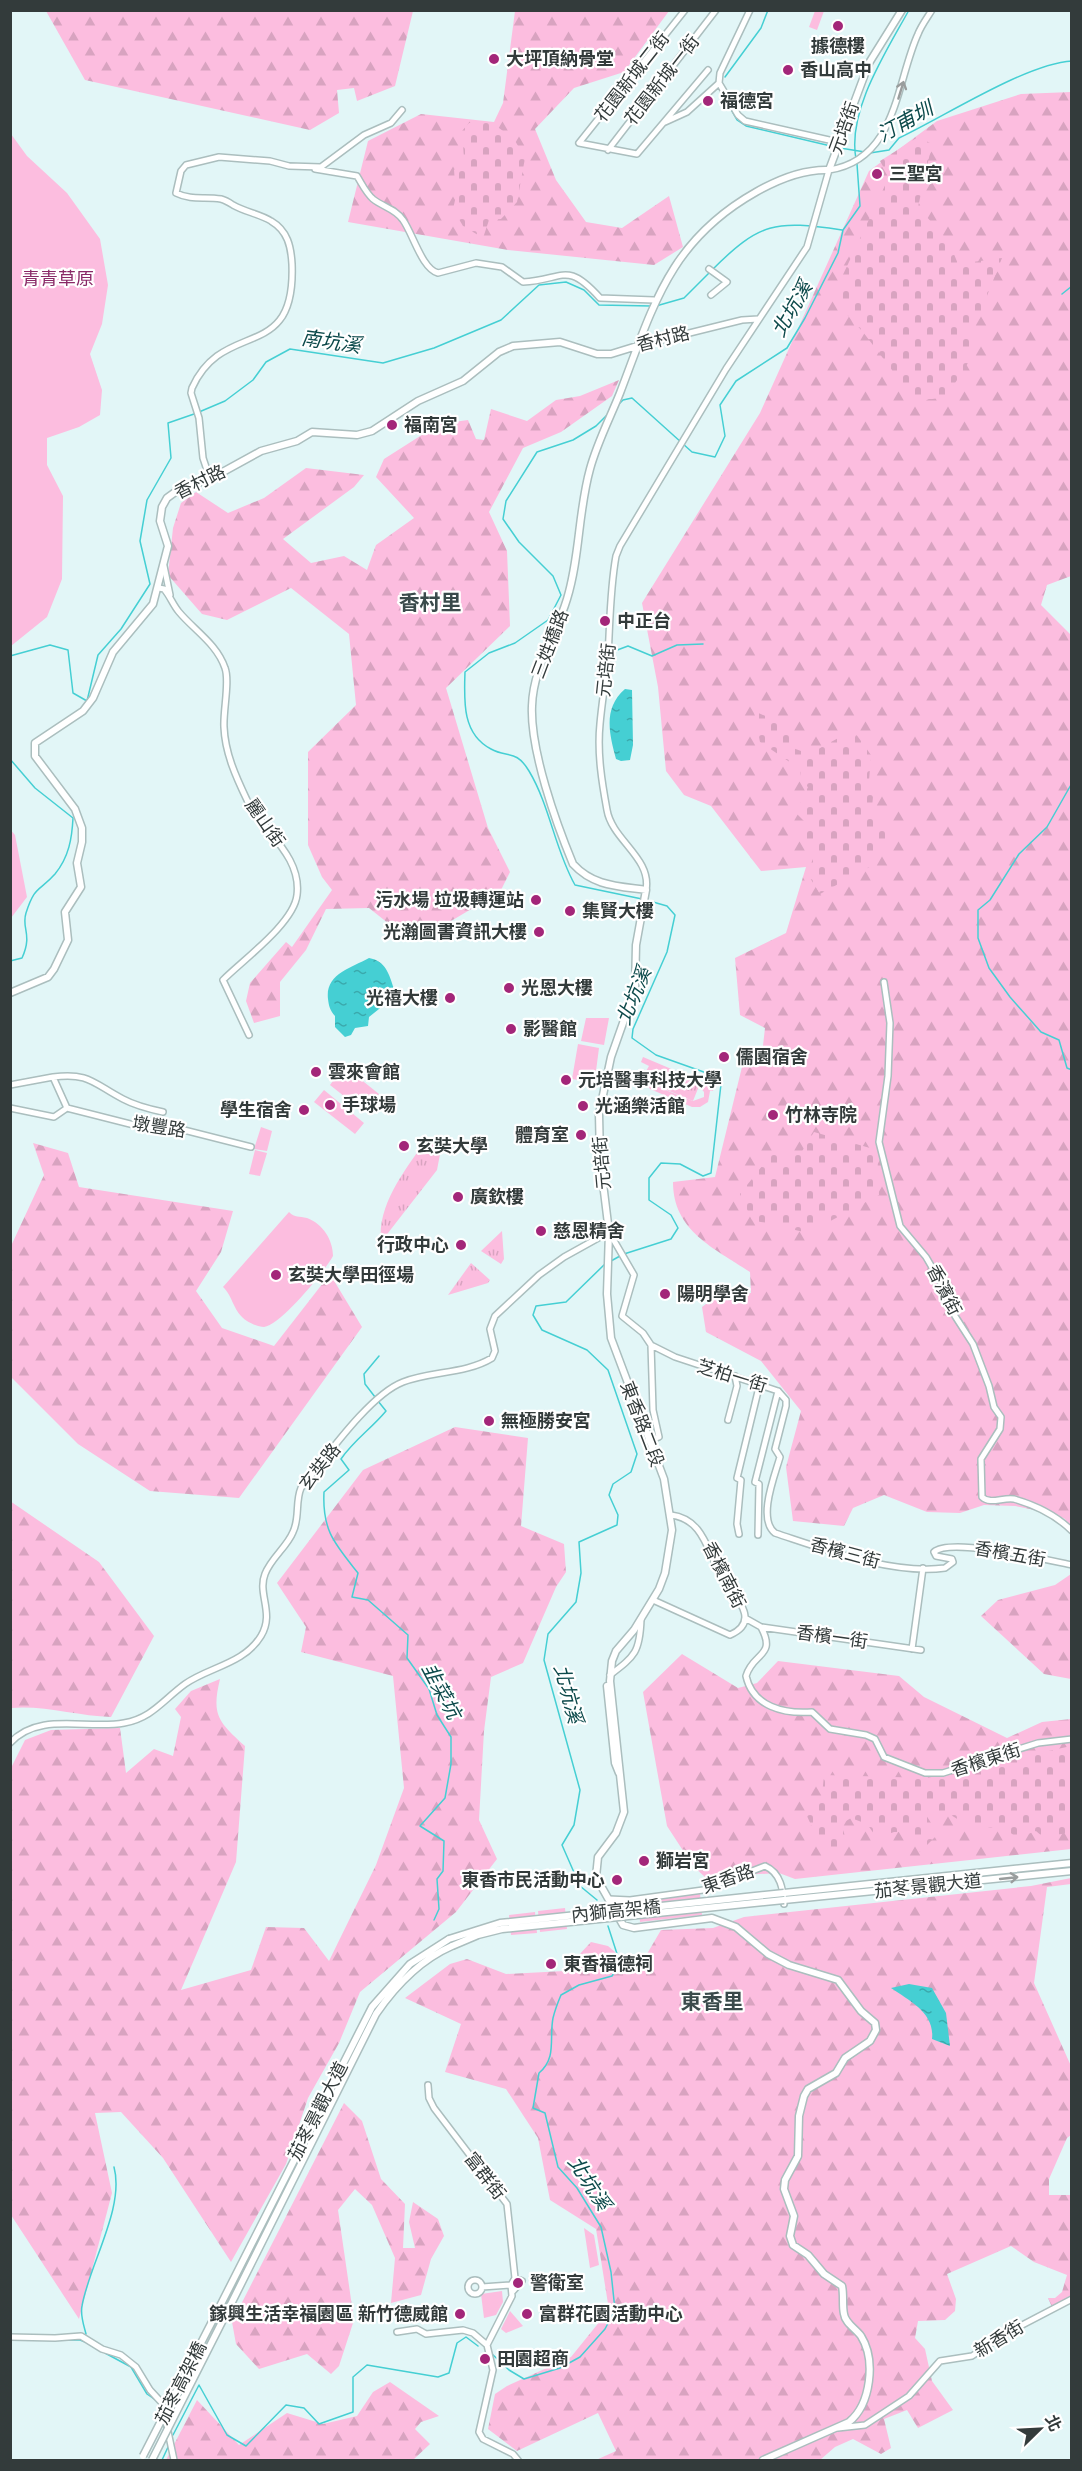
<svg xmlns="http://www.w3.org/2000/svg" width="1082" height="2471" font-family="'Nunito Sans','Noto Sans TC',sans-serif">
<defs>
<pattern id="grass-tufts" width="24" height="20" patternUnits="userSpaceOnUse" patternTransform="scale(1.5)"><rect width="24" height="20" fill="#fcbddf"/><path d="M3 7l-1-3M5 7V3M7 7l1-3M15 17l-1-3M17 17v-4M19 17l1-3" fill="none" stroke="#d8a3c0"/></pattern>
<pattern id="forest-firs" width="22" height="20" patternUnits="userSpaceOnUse" patternTransform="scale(1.5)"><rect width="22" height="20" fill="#fcbddf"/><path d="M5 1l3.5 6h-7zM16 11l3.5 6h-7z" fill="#d8a3c0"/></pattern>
<pattern id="cemetery-stones" width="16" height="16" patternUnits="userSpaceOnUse" patternTransform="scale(1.5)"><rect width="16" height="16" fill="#fcbddf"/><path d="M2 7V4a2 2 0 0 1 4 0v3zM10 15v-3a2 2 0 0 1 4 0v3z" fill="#d8a3c0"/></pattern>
<pattern id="water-ripples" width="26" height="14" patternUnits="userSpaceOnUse" patternTransform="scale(1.5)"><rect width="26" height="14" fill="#45cfd3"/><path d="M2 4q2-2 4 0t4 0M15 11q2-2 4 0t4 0" fill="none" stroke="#3aa9ac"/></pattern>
</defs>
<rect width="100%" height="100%" fill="#e2f6f7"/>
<path fill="url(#grass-tufts)" d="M657,1069L699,1086L693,1101L650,1083V1072Z
M428,1137L441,1149L437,1170L381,1242C377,1203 407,1168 428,1137Z
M502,1231L504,1259L501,1264L481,1251Z
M471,1263L490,1280L488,1283L448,1295Z"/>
<path fill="url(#forest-firs)" d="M46,11H413L395,86L357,101L354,88L337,90L339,113L310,130L85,80Z
M515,11H669L624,72L574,88L535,129L556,180L586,222L622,228L669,196L683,247L654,265L508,250L348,222L368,141L421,114L494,122L503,103Z
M1071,92V576L1047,585L1041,605L1072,636L1071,1530L1065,1519L1055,1514L1015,1506L984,1505L960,1513L927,1512L884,1495L853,1508L844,1526L793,1521L786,1467L801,1411L761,1361L706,1332L702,1307L722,1292L751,1293L750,1272C714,1248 673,1231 673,1182L715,1177L742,1067L761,1063L765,1028L740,1015L735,958L786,933L806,867L761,871L711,806L684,795L666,771L658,687L642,603L760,413L869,171L937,121L1021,94Z
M619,380L612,396L561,432L523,448L489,512L507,551L510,626L446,688L488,828L510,872L500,892L446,924L408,939L369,908L326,909L306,950L280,982V1016L254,1023L246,1001L250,983L286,942L292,947L332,890L322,877L308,845V752L356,705L349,634L291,588L227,620L202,614L168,575L173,528L181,503L196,492L228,513L264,498L306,468L364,475L354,487L283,539L311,563L344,556L367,570L376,545L414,518L376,477L384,459L439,424L468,420L476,439L484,440L491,409L527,421L556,400L580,396Z
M33,1143L68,1153L79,1187L233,1211L221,1252L196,1291L222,1328L274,1346L330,1274L362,1327L239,1498L150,1491L78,1444L11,1377V1246L44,1175Z
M455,1427L528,1438L521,1526L564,1544L566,1572L556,1587L523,1663L491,1677L484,1731L479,1820L497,1859L456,1912L360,1992L339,2043L308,2098L286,2164L231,2262L163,2158L121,2112L95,2113L112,2193L79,2319L11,2215V1768L25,1740L51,1730L120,1728L126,1773L154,1749L173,1756L181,1717L175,1709L191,1691L220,1679C211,1716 219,1722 245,1746L236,1862L181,1990L251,1970L266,1927L304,1928L329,1961L376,1865L404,1788L393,1676L301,1652L306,1627L277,1583L363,1470Z
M10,1501L99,1562L154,1636L111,1717C78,1716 43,1705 11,1708Z
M1071,1574H1072L1071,1679L1044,1674L981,1616L998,1600L1055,1585Z
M682,1654L738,1688L757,1683L778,1661L899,1676L924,1697L1007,1738L1042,1722L1071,1719V1849L795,1879L779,1873L705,1877L693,1866L667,1826L643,1692Z
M1071,1878V1884L1047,1887L1034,1983L1071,2066V2135L1067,2138L1049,2179V2195H1071V2298L1052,2307L1048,2298H1055L1062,2292L1067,2275L1034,2262L1011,2246L947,2274L956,2299L955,2311L945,2320L918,2321L915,2338L925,2349L932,2381L953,2410L918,2428L907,2410L884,2419L891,2448L881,2454L853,2439L835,2447L820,2460H596L616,2451L598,2413L517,2451L488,2429L495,2394L507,2386L571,2357L609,2310L596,2229L550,2200L538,2138L506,2089L445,2072L461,2024L405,1998L450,1964L467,1959L506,1974L564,1971L591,1942L608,1946L637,1971L661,1930L713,1928L744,1917L1031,1886Z
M344,2103L362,2121L381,2179L405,2204L403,2248H415L409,2222L413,2202L438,2219L444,2236L431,2259L421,2295L391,2303L395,2258L372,2205L355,2189L338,2210L354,2320L339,2366L331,2374L307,2354L259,2369L236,2344L232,2322Z
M390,2382L439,2416L421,2422L415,2429L430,2444L413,2460H166L197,2400L239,2445L287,2413L323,2424L357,2416L373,2392Z"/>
<path fill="url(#cemetery-stones)" d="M469,123H492L514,139L525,158L517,202L501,219L489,220L483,238L463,226L453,209L456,196L454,170L464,158L462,131Z
M918,137L932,144L918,207L949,242L958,264L1002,258L971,336L968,363L946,397L912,402L898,387L892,370L863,332L832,298L889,177L880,161Z
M754,711L788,726L793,748L809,754L853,730L871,755L869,781L873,797L872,807L892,830L873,865L820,894L807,873L816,852L805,840L806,823L796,813L808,787L802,783L800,769L760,742Z
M814,1132L877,1150L879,1195L808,1233L752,1220L740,1194L773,1152L801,1153Z
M1071,1746V1832L1044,1838L1036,1831L1017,1838L1006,1829L967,1825L946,1812L926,1815L938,1834L920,1852L910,1832H894L877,1838L867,1824L851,1818L841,1824L848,1845L829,1852L817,1838L807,1816L822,1796L824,1775L927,1778Z"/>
<path fill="#fcbddf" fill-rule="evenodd" d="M799,11H824L817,30L809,27L815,11Z
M11,134L27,156L67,193L100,239L108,285L102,324L90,354L102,390L100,415L79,427L47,438V465L63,496L62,579L47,617L11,646Z
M10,829L15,835L27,897L11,918Z
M586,1018H609L604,1045L581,1041Z
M578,1044L599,1048L596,1071H591L590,1082L572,1079Z
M643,1057L714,1087L713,1091H710L708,1102L700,1107H692L650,1089L642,1078L649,1066L641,1062ZM657,1069L699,1086L704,1092V1097L693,1101L653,1085L648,1076Z
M344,1066L379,1094L364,1112L330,1085Z
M324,1090L364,1123L355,1134L314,1102Z
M261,1127L272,1131L267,1151L254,1149Z
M255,1150L267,1153L260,1176L249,1174Z
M289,1212C295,1218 299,1216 307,1218C323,1224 333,1240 333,1256C324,1272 281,1325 264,1327C259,1327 252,1324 247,1321C233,1312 233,1296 223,1287Z
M700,1893L702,1915L640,1922L638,1901Z
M565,1908L567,1929L540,1932L538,1911Z
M535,1912L537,1933L511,1935L509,1915Z
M584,2228L594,2235L599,2265L590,2268Z
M502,2291L503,2302L496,2315L484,2318L481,2294Z
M510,2311L523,2326L506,2333L501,2329Z"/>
<path fill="url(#water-ripples)" d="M625,689L632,690L633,745L630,760L621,761L616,759C609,733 603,708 625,689Z
M369,958C386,961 389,974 394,989L389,1001L369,1017L368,1026L355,1028L351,1035L345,1037L335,1027V1016C330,1010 329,1007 328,999C325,974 351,968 369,958Z
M909,1984L932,1988L946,2013L950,2046L932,2039C935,2013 910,2001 891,1988Z"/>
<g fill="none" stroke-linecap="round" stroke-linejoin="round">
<path stroke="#45cfd3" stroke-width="1.5" d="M725,77L761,28L768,10
M723,95L737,120L746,126L835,147
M840,148L865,152
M870,153L889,150L899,138C944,117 1025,64 1072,61
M856,159C847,111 886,52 909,10
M712,270C760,222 775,220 842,230
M1062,294L1072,286
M656,306L684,298L709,273
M618,405L623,400L632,398L692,452L715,457L725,436L720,405L736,381L787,348L805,318L838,253L843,230L860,206L857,164
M199,412L225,401L253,380L266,362L290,349L383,363L434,348L501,320L539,285L566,282L584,290L599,305L651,306
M608,414L596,426L573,440L537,452L506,501L503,519L519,542L553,576L561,595L548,620L515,643L489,653L465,672C464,701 462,734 491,749C507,758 516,749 529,771C550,806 555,850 575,885L642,899
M612,652L628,646L652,656L677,645L703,644
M10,656L50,645L68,650L73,693L87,701L98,655L121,629L150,584L140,541L147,500L171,458L168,423L194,414
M10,759L35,788L73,818C72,838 69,857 55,874C39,892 35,885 26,913C21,928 33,934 22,958L10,961
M1072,783L1047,827L1019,854L990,900L978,910V938L989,968L1010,997L1041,1032L1059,1040L1067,1068L1072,1070
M624,1254L671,1239L678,1228L671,1215L649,1200V1178L661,1163L680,1164L703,1176L711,1173L721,1084L715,1076L656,1055L632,1038L633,1029L667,952L675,915L667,906L646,900
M611,1261L620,1256
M375,1397L365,1384L364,1374L379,1356
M378,1401L386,1411C371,1429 354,1440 341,1459L349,1470L324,1492C322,1531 335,1544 358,1573L352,1597L368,1600L408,1635L407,1658L429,1689L437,1715L451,1737V1764L445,1798L420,1826L444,1841L443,1871L437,1879L439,1909L434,1920
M597,1900L580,1886L562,1845L574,1825L580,1790L544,1660L548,1634L576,1602L581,1573L579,1542L617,1525L618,1515L609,1495L613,1484L631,1472L637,1454L608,1370L587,1350L542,1330L533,1315L536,1306L566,1302L606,1263
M86,2334C84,2326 80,2315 82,2306C89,2265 125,2208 114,2167
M57,2340H80L88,2343
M105,2353L131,2367L147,2394L157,2401
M492,2354L509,2370L524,2379L560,2368L580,2357L605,2329L615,2310L611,2272L601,2227L577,2188L558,2167L545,2113L533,2108L539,2073C557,2058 549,2039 553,2018C555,2010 558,2002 561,1995L579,1985L612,1976L620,1963L608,1926
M173,2435L199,2385L227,2435L246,2446L286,2405L304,2408L319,2424L353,2412V2377L367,2365L438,2377L449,2373L457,2343L466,2337L478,2346
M162,2460L169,2445"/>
<defs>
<path id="minor" d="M685,10L579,143L637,154L708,70
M750,10L720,73L719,83L738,115L745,121L838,142
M665,122L687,112L719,83
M608,150L716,10
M315,169L357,176C362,184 366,193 373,199C383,207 396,209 403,220C413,234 422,269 438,273L476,263L502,267L523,282C564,280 566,260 600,298L654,300
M709,269L727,282L711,295
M637,346L742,320L758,319
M210,479L203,458L199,418L191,393L192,388C224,317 296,365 292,264C291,247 288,231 271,221C260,214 245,212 233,205C230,203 225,200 221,199C205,196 192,201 176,193L181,171L186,165L219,157L270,161L289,166L321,167L364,135L391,123L402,110
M164,566L170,595
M159,588L164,589C170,596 173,605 179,612C194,630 217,644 225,668C230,681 223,711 224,727C225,753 236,777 247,800C263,831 302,856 297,895C294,923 243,960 223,980L249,1035
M646,890C652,858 612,840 607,810C602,783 597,753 600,724C602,701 606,679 608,656C610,623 610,589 616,556L620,546L726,369L807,247L829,170C897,160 896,82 918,34C921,26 927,18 932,10
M884,982L890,1023L888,1076L879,1142L900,1226L926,1257L940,1281L955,1316L973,1344L989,1386L994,1407L1001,1417L1000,1429L981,1459L982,1497C990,1505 1003,1497 1014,1499C1035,1505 1056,1515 1072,1531
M53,1077C89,1072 94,1084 123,1099C136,1106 149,1109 163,1112
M10,1085L53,1077L67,1108L138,1126L176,1128L251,1147
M10,1108L54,1117L67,1108
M651,1345L675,1357L778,1391L786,1400V1406L775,1449L780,1457C775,1475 757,1519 775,1533C824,1549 892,1575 945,1568L953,1562L952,1559L936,1556L934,1552C950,1537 1047,1560 1072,1565
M728,1420L737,1386L735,1376
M739,1534L737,1524L741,1480L737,1478L760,1383
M758,1535L759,1484L755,1482L778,1391
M653,1600L730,1635C765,1620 729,1591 720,1573C707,1550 703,1519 671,1515
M745,1618L761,1627L921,1650
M761,1627C777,1657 753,1652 746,1676C753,1707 784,1714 812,1712L830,1729L866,1735L875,1739L884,1757L925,1773H943L1038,1743L1072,1739
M912,1649L923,1568
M610,1675C635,1656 640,1652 641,1619
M10,1743C39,1711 87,1730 124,1723C152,1718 163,1700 185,1684C209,1667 244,1664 261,1636C275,1613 257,1594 265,1574C271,1558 287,1547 293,1532C300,1518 295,1502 301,1488C325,1459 369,1395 403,1382C431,1371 466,1374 492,1358L495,1351L490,1329L495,1316L539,1275L564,1257L609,1232L634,1275L622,1316L643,1333L651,1345L653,1410L659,1437L648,1441
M609,1899L630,1900L703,1890L765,1866C781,1873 783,1890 784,1904
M428,2085L429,2098L434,2108L507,2204L515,2278L522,2281L513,2291
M515,2278L511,2285L512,2296L487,2345L493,2370L479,2432L483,2439L513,2454L518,2460
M468 2287a7 7 0 1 1 14 0a7 7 0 1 1-14 0Z
M482,2287L511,2285
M397,2332L417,2329L426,2334L463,2330L473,2333L487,2345
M10,2337L55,2338L81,2336L102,2349L121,2355L136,2367L150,2390L162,2403L174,2460
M838,2428L865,2425L909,2396L940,2361L972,2356L1007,2333L1072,2299"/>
<path id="tertiary" d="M10,993L48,977L54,969L68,940L65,912L81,887L77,863L82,842V828L75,809L35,756V743L83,711L93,698L113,652L153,604L168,546L160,521L162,507L167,498L178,490L210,479L261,451L297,441L312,432L357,435L372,431L418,401L463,381L499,352L513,346L560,342L597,354H611L637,346
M607,1686L615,1763L619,1773
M784,1893L1072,1863
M784,1900L1072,1871
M219,2308L372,2007L410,1964L449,1939
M227,2312L376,2014C396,1985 420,1960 452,1946
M763,2460L849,2422C871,2404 876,2360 861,2336C856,2329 845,2323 844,2314C842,2305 844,2295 842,2286L824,2274L808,2255L793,2245L790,2236L794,2216L784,2189L785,2180L798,2156L799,2116L804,2096L808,2089L836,2073L845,2058L870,2041L876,2030L875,2023L861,2011L838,1980L789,1965L768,1954L736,1927L712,1918L634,1928L623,1925L596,1877L598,1857L616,1833L624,1812L610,1681L612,1661L616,1651L634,1630L659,1589L665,1573L672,1530L664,1479L611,1338L607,1294L609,1232L600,1159L599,1114L611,1057L635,989L636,945L646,890C617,886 593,886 573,864C556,823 530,750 532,706C533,667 556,636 567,599C580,557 578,512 590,469C597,443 610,418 620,393C653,307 669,241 756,192C777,180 804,169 829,170L869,63L902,10"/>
</defs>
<use href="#minor" stroke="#abbebe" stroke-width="8"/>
<use href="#tertiary" stroke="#abbebe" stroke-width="9"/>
<use href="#minor" stroke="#fff" stroke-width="5"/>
<use href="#tertiary" stroke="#fff" stroke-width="6"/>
<defs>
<path id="tertiary-bridge" d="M449,1939L500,1923L784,1893
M452,1946L478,1935L502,1929L784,1900
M143,2456L219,2308
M152,2460L227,2312"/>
</defs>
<use href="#tertiary-bridge" stroke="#abbebe" stroke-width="9" stroke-linecap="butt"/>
<use href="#tertiary-bridge" stroke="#fff" stroke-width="6"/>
</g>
<defs><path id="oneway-shaft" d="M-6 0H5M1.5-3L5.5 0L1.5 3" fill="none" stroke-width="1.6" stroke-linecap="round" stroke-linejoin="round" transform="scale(1.5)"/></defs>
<g stroke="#999d9d">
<use href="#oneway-shaft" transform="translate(901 90) rotate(-73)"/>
<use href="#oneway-shaft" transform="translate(1009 1878) rotate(-6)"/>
</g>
<g fill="#a32679" stroke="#fff" stroke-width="2">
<circle cx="838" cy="26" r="6"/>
<circle cx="494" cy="59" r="6"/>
<circle cx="788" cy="70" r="6"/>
<circle cx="708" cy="101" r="6"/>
<circle cx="877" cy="174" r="6"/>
<circle cx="392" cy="425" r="6"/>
<circle cx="605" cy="621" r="6"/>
<circle cx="536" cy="900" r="6"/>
<circle cx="570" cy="911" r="6"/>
<circle cx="539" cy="932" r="6"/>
<circle cx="509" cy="988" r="6"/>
<circle cx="450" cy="998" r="6"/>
<circle cx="511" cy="1029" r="6"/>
<circle cx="724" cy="1057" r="6"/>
<circle cx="316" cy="1072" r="6"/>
<circle cx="566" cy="1080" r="6"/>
<circle cx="330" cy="1105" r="6"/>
<circle cx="583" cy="1106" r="6"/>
<circle cx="304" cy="1110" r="6"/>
<circle cx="773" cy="1115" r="6"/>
<circle cx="581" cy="1135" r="6"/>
<circle cx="404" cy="1146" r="6"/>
<circle cx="458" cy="1197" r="6"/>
<circle cx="541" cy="1231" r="6"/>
<circle cx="461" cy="1245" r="6"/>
<circle cx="276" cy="1275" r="6"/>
<circle cx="665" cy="1294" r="6"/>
<circle cx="489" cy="1421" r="6"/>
<circle cx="644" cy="1861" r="6"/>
<circle cx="617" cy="1880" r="6"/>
<circle cx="551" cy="1964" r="6"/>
<circle cx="518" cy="2283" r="6"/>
<circle cx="460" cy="2314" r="6"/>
<circle cx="527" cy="2314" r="6"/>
<circle cx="485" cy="2359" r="6"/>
</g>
<g text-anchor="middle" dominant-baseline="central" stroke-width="4.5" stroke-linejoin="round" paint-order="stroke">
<g font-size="18" font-weight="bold" fill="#333b3b" stroke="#fff" text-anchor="start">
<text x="838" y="46" text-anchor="middle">據德樓</text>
<text x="506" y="59">大坪頂納骨堂</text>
<text x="800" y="70">香山高中</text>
<text x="720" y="101">福德宮</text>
<text x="889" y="174">三聖宮</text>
<text x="404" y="425">福南宮</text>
<text x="617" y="621">中正台</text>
<text x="524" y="900" text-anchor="end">污水場 垃圾轉運站</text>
<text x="582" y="911">集賢大樓</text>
<text x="527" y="932" text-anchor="end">光瀚圖書資訊大樓</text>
<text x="521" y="988">光恩大樓</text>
<text x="438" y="998" text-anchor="end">光禧大樓</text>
<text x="523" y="1029">影醫館</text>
<text x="736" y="1057">儒園宿舍</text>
<text x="328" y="1072">雲來會館</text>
<text x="578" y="1080">元培醫事科技大學</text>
<text x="342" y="1105">手球場</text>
<text x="595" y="1106">光涵樂活館</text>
<text x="292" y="1110" text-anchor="end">學生宿舍</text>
<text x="785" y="1115">竹林寺院</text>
<text x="569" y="1135" text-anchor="end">體育室</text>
<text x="416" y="1146">玄奘大學</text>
<text x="470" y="1197">廣欽樓</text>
<text x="553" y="1231">慈恩精舍</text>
<text x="449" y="1245" text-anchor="end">行政中心</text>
<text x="288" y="1275">玄奘大學田徑場</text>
<text x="677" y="1294">陽明學舍</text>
<text x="501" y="1421">無極勝安宮</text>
<text x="656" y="1861">獅岩宮</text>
<text x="605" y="1880" text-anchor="end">東香市民活動中心</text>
<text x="563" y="1964">東香福德祠</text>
<text x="530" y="2283">警衛室</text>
<text x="448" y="2314" text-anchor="end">鎵興生活幸福園區 新竹德威館</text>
<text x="539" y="2314">富群花園活動中心</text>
<text x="497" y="2359">田園超商</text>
</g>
<g font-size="18" fill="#333b3b" stroke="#fff">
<text transform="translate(632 77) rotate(-52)">花園新城二街</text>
<text transform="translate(662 80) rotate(-52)">花園新城一街</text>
<text transform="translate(844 128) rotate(-70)">元培街</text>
<text transform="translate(663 339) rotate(-14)">香村路</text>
<text transform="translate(200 482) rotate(-26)">香村路</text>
<text transform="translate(550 644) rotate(-69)">三姓橋路</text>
<text transform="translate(606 670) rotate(-84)">元培街</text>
<text transform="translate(265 823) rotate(55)">麗山街</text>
<text transform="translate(159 1127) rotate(9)">墩豐路</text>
<text transform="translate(602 1163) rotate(-95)">元培街</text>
<text transform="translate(944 1290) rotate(63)">香濱街</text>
<text transform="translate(732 1376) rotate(17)">芝柏一街</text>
<text transform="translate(642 1424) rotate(69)">東香路二段</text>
<text transform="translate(320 1467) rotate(-52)">玄奘路</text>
<text transform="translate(845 1553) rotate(15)">香檳三街</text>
<text transform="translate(1010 1554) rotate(10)">香檳五街</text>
<text transform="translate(724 1575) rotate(63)">香檳南街</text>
<text transform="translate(832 1637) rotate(8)">香檳一街</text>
<text transform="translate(986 1760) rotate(-18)">香檳東街</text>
<text transform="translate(728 1879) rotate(-19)">東香路</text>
<text transform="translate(928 1886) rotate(-6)">茄苳景觀大道</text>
<text transform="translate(616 1911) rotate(-6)">內獅高架橋</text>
<text transform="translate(318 2111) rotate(-63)">茄苳景觀大道</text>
<text transform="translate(485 2176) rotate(52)">富群街</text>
<text transform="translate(999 2339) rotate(-31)">新香街</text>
<text transform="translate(181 2383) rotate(-63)">茄苳高架橋</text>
</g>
<g font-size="18" fill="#892967" stroke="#fff">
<text x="58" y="279">青青草原</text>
</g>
<g font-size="20" font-style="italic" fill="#0d4a4b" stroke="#fff">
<text transform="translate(905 122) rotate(-29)">汀甫圳</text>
<text transform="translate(792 309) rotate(-60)">北坑溪</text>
<text transform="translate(331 342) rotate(8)">南坑溪</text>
<text transform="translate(634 996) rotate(-68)">北坑溪</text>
<text transform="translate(441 1691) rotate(62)">韭菜坑</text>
<text transform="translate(568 1694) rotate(75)">北坑溪</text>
<text transform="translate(589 2183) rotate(57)">北坑溪</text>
</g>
<g font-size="21" font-weight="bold" fill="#3a4a4b" stroke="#fff">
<text x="430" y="603">香村里</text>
<text x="712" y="2002">東香里</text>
</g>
</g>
<rect width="1082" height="2471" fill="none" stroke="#333b3b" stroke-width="24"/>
<g transform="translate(1040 2429) rotate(66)" stroke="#ffffff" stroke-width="4.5" paint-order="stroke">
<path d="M0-4.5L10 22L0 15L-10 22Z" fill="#333b3b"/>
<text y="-9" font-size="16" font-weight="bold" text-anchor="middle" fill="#333b3b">北</text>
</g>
</svg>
